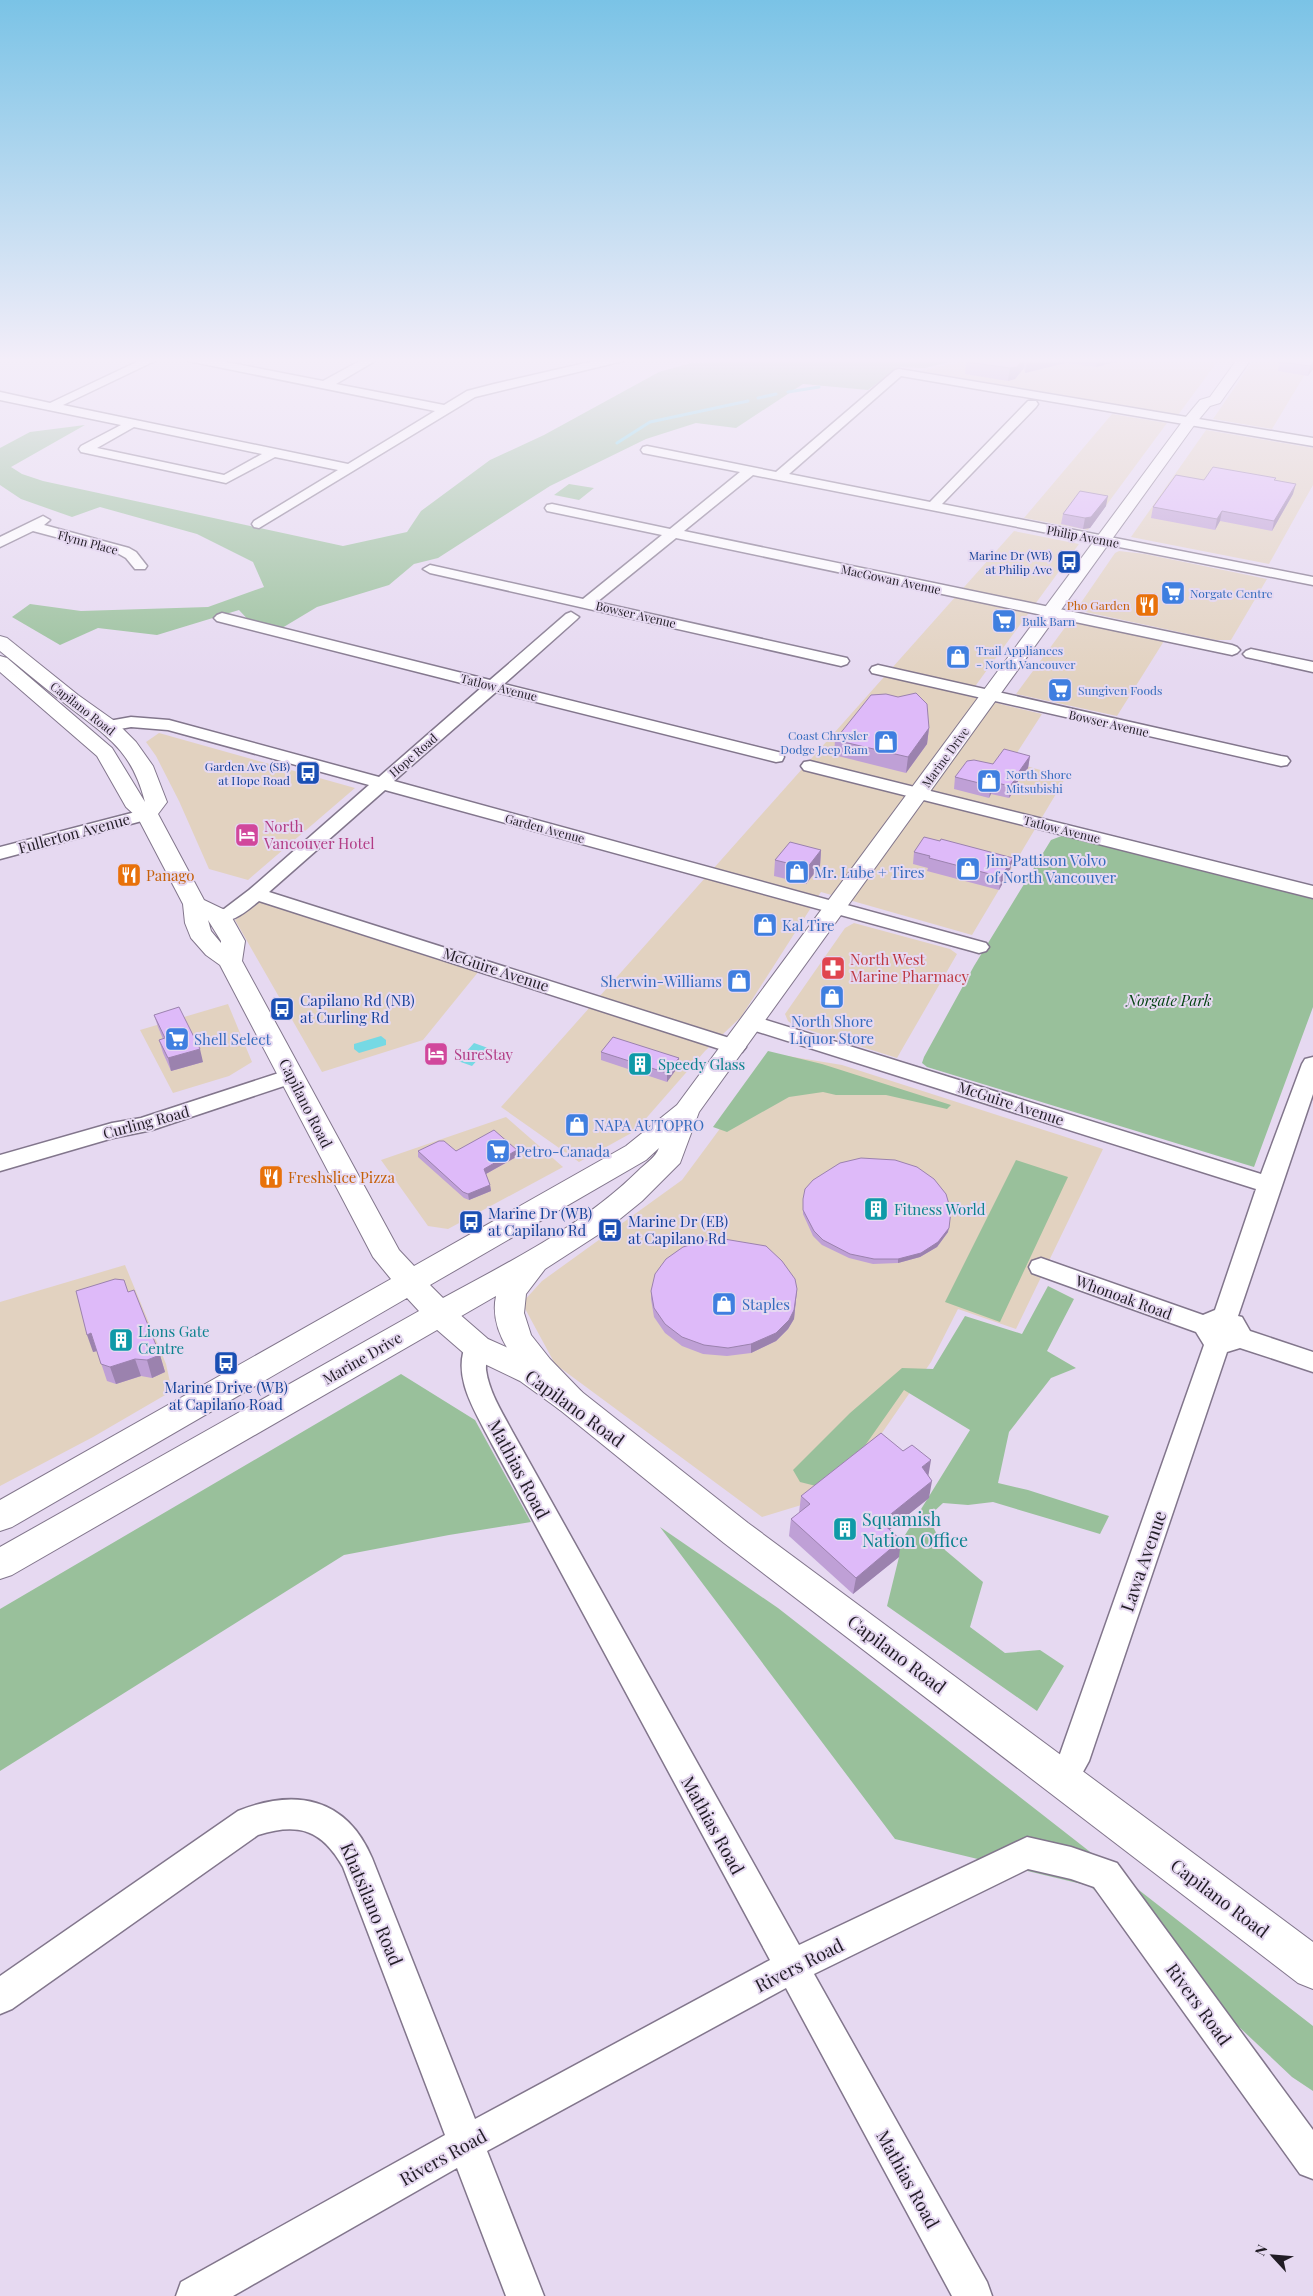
<svg xmlns="http://www.w3.org/2000/svg" width="1313" height="2296" font-family="'Playfair Display',serif">
<rect width="100%" height="100%" fill="#e6d9f1"/>
<path fill="#e2d2c0" d="M976,358H1220L1178,415L921,371Z
M1255,358H1313V361L1272,429L1213,419Z
M1112,414L1167,423L1088,530L1024,518Z
M1206,430L1313,448V485L1269,564L1131,537Z
M1014,531L1079,544L968,696L1042,714L1011,762L1066,777L972,935L821,892L741,1017L705,1051L635,1131L579,1162L501,1107Z
M1119,551L1145,554L1267,579L1231,640H1216L1076,610L1115,553Z
M1069,622L1164,641L1117,716L1016,694Z
M159,733L355,788L248,880L209,869L179,801L156,756L146,742Z
M259,901L479,971L423,1040L322,1072L235,920Z
M854,923L950,949L957,954L897,1058L793,1025L788,1021L785,1014L845,928Z
M228,1004L252,1062L229,1076L173,1093L140,1030Z
M775,1054L842,1065L1103,1149L1016,1329L958,1309L931,1362L846,1485L834,1495L762,1517L555,1364L522,1303L542,1281L682,1180Z
M506,1117L563,1167L448,1229L428,1226L381,1160Z
M125,1265L166,1364L172,1391L93,1437L0,1486V1302Z"/>
<path fill="#99c09b" d="M761,358H964L925,368L899,367L868,390L803,384L736,428L696,423L646,439L550,486L438,558L414,564L389,585L317,607L282,628L253,625L239,610L157,635L98,628L60,645L12,617L30,604L81,611L208,607L264,587L253,562L197,534L100,507L72,517L21,499L0,485V448L30,432L85,425L11,467L22,474L43,481L343,546L407,532L421,511L490,460L544,435L659,372L691,363L745,362Z
M569,484L594,488L579,500L554,495Z
M1064,835L1313,899V1007L1254,1167L927,1067L922,1063L924,1057L974,966L1051,840Z
M768,1051L822,1064L951,1105L947,1109L886,1095H836L823,1092L789,1097L727,1132L713,1127Z
M1016,1160L1068,1177L1000,1322L945,1302Z
M1048,1286L1074,1299L1047,1351L1076,1368L1051,1378L1009,1432L998,1483L1028,1490L1109,1516L1100,1534L993,1502L968,1505L943,1503L928,1517L945,1550L983,1582L970,1627L1005,1653L1040,1650L1064,1666L1037,1711L887,1606L899,1557L897,1548L970,1430L904,1390L843,1477L824,1488L800,1482L793,1470L850,1413L902,1368L933,1369L965,1316L1022,1334Z
M401,1374L475,1420L531,1522L449,1535L344,1555L0,1771V1609Z
M660,1527L778,1608L1313,2026V2091L1292,2077L1090,1886L895,1839Z"/>
<path fill="#76d9e4" d="M381,1036L386,1040V1045L359,1053L354,1049V1044Z
M474,1043L488,1048L472,1066L458,1061Z"/>
<g fill="none" stroke-linecap="round" stroke-linejoin="round">
<path stroke="#76d9e4" stroke-width="3" d="M788,392L819,387
M758,398L776,394
M617,443L650,422L748,401"/>
<defs>
<path id="minor" d="M145,358H161L63,405L348,464L435,411L188,361L182,358H206L323,381L365,358H380L336,384L444,405L467,391L494,384L607,358H629L627,360L475,397L259,528L254,527L252,524L254,521L338,470L275,457L226,483L81,452L79,449L81,446L121,425L0,400V392L50,403ZM134,427L262,454L224,475L97,448Z
M899,369L1313,438V446L901,376L789,474L930,502L1028,401H1036L1038,404L1036,407L942,504L1313,577V585L753,475L684,531L1232,645L1237,647L1240,650L1237,653L1232,655L676,538L597,602L847,658L849,661L847,664L841,666L430,573L423,569L430,565L583,599L662,535L547,511L545,508L547,505L552,504L670,529L740,472L643,453L641,450L643,447L647,446L776,472L895,370Z
M43,516L50,520L44,525L129,548L136,552L147,566L145,569H135L126,558L119,554L33,531L0,547V537Z
M571,612L579,617L576,620L504,684L782,753L784,757L782,761L776,762L496,692L394,781L986,943L989,947L986,951L979,953L972,951L385,790L269,892L742,1042L746,1047L742,1052L735,1054L259,901C245,912 232,925 212,920L209,916L212,912L224,909L249,890L369,785L168,730L131,727L109,731L103,730L101,726L103,722L131,717L169,720L379,777L481,688L217,621L214,618L217,615L222,613L490,680L566,614Z
M1251,649L1313,662V672L1246,657L1243,654L1246,651Z
M878,665L1281,756L1287,757L1290,761L1287,765L1281,766L872,673L870,670L872,667Z
M810,761L1313,886V898L804,770L801,766L804,762Z
M147,809L153,810L156,814L153,818L0,859V847Z
M753,1016L1261,1174L1302,1064L1305,1059L1313,1057V1094L1238,1316L1242,1317L1250,1331L1313,1352V1372L1240,1348L1227,1352L1089,1761L1073,1790L1062,1794L1051,1790L1046,1779L1060,1754L1204,1345L1196,1332L1032,1273L1029,1267L1032,1261L1041,1258L1203,1315L1215,1310L1256,1189L746,1028L743,1023L746,1018Z
M291,1069L299,1071L302,1076L299,1081L152,1130L113,1138L0,1171V1155L112,1123L141,1118Z
M477,1337L486,1340C493,1352 485,1358 486,1370C489,1392 502,1412 512,1431L799,1945L1027,1837L1071,1847L1117,1863L1313,2130V2179L1300,2174L1094,1887L1071,1879L1028,1869L814,1974L987,2282L992,2296H952L786,1988L487,2151L544,2296H506L457,2168L233,2296H176L181,2282L445,2135L343,1867C322,1830 299,1822 258,1835L12,2009L0,2014V1976L238,1811C295,1788 346,1797 372,1858L475,2119L770,1960L493,1446C477,1414 449,1375 468,1340Z"/>
<path id="tertiary" d="M439,1303L450,1306L488,1339L542,1363L582,1392L748,1523L1313,1942V1989L1298,1983L724,1543L560,1410L520,1381L466,1355L428,1322L424,1314L428,1306Z"/>
<path id="secondary" d="M1238,358H1252L1220,403L1210,406L1195,424L699,1112L680,1163L642,1201L610,1227L545,1269L526,1294L524,1313L531,1335L550,1359L582,1392L587,1401L582,1410C574,1412 568,1415 560,1410C554,1406 549,1398 544,1393C520,1368 488,1334 496,1296L12,1575L0,1579V1547L419,1311L407,1298L12,1527L0,1531V1500L391,1279L373,1257L220,965L206,955L191,938L185,923L183,904L138,818L126,807L97,756L0,672V656L7,658L112,748L145,802C131,747 104,735 63,702C41,685 21,668 0,651V636L7,638L78,695L116,722L136,742L153,766L167,802L158,814L204,900L227,911L231,916L245,941L242,961L399,1250L414,1266L626,1146L677,1105L1185,418L1200,400L1210,397ZM208,920L221,941V943L211,931ZM659,1148C656,1157 645,1164 638,1171C582,1226 511,1261 443,1298L430,1285L646,1160Z"/>
</defs>
<use href="#minor" stroke="#82768c" stroke-width="3"/>
<use href="#tertiary" stroke="#82768c" stroke-width="2"/>
<use href="#secondary" stroke="#82768c" stroke-width="2"/>
<use href="#minor" fill="#fff" fill-rule="evenodd"/>
<use href="#tertiary" fill="#fff" fill-rule="evenodd"/>
<use href="#secondary" fill="#fff" fill-rule="evenodd"/>
</g>
<path fill="#bfa0d6" d="M980,358H1132L1096,367L1065,363L1025,373L1024,368L1015,379L1008,381L965,374L966,362Z
M1313,358V369L1308,376L1278,371L1280,362Z
M1276,478L1275,480L1293,494L1272,531L1220,521L1215,530L1151,518L1153,507L1204,480Z
M1106,506L1090,528L1083,529L1061,524L1063,514Z
M929,728L927,744L906,773L834,755L835,740Z
M1030,756L1028,768L1018,781V785L1009,798L991,794L989,798L954,789L955,777L993,764Z
M821,850L820,866L806,884L774,876L775,860Z
M914,852L1010,870L999,890L927,871L928,868L913,864Z
M154,1015L203,1062L171,1071L163,1053L159,1040L163,1039L158,1027Z
M601,1052L679,1058L678,1067L667,1082L601,1060Z
M517,1150L518,1156L486,1174L490,1185L491,1191L469,1200L464,1198L418,1157V1151Z
M803,1199L948,1232L937,1247L920,1257L898,1263L873,1264L849,1258L822,1245L813,1236L803,1214Z
M797,1289L794,1319L788,1329L776,1341L751,1353L727,1356L703,1354L682,1346L665,1333L654,1317L651,1299V1291Z
M128,1292L160,1355L165,1372L152,1378L141,1376L116,1384L107,1381L97,1351L93,1352Z
M928,1476L929,1498L889,1530L899,1557L853,1594L789,1536L791,1519L799,1513L801,1496Z"/>
<path fill="#9b82ae" d="M1024,358H1025L1024,368L1015,379L1008,381L1010,368Z
M1035,358H1066L1065,363L1025,373L1027,360Z
M1098,358H1132L1096,367Z
M1313,363V369L1308,376L1310,366Z
M1296,484L1293,494L1272,531L1274,521Z
M1108,496L1106,506L1090,528L1083,529L1085,518Z
M1222,511L1220,521L1215,530L1217,519Z
M929,728L927,744L906,773L908,757Z
M1030,756L1028,768L1018,781V785L1009,798L1010,786L1018,773Z
M993,782L991,794L989,798L991,786Z
M821,850L820,866L806,884L807,868Z
M1013,858L1010,870L999,890L1001,877Z
M200,1049L203,1062L171,1071L168,1058Z
M679,1058L678,1067L667,1082V1073Z
M517,1150L518,1156L484,1175V1169Z
M490,1185L491,1191L469,1200L468,1194Z
M949,1228L948,1232L937,1247L920,1257L898,1263V1259Z
M797,1289L794,1319L788,1329L776,1341L751,1353V1344Z
M91,1333L97,1351L93,1352L87,1335Z
M160,1355L165,1372L152,1378L147,1360Z
M135,1359L141,1376L116,1384L110,1367Z
M931,1460L928,1478L922,1467Z
M932,1481L929,1498L878,1539L881,1522Z
M901,1540L899,1557L853,1594L856,1578Z"/>
<path fill="#debaf9" stroke="#9b82ae" d="M980,358H1024L1017,367L1010,368L966,362Z
M1026,358H1035L1027,360Z
M1283,358H1313V363L1310,366L1280,362Z
M1213,467L1276,478L1274,480L1296,484L1274,521L1222,511L1217,519L1153,507L1176,475L1204,480Z
M1080,491L1108,496L1091,517L1085,518L1063,514Z
M916,693L927,704L929,728L908,757L835,740L871,695L886,694L898,697Z
M1004,749L1030,756L1018,773H1020L1010,786L993,782L991,786L955,777L967,761L974,760L993,764Z
M924,837L940,841L941,839L1013,858L1001,877L929,858L930,856L914,852Z
M790,842L821,850L807,868L775,860Z
M179,1007L200,1049L168,1058L159,1040L165,1038L154,1015Z
M613,1037L679,1058L667,1073L601,1052Z
M494,1130L517,1150L484,1169L490,1185L468,1194L463,1192L418,1151L439,1141H444L456,1151Z
M861,1158L895,1160L917,1167L934,1179L946,1194L951,1211L949,1228L938,1242L921,1253L898,1259H874L850,1254L823,1240L814,1231L803,1210V1199L805,1189L813,1180L840,1163Z
M724,1239L766,1246L782,1261L795,1279L797,1289L794,1310L789,1320L776,1333L751,1344L728,1348L704,1345L682,1337L665,1324L654,1308L651,1291L655,1274L666,1259L683,1247L703,1241Z
M115,1279L124,1280L128,1292L134,1290L160,1355L147,1360L135,1359L110,1367L101,1364L91,1333L87,1335L76,1291Z
M881,1433L903,1451L912,1445L931,1460L922,1467L932,1481L881,1522L901,1540L856,1578L791,1519L810,1504L801,1496Z"/>
<linearGradient id="sky" x2="0" y2="1"><stop stop-color="#7ac3e6"/><stop offset="0.53" stop-color="#f4eef9"/><stop offset="1" stop-color="#f4eef9" stop-opacity="0"/></linearGradient>
<rect width="1313" height="680" fill="url(#sky)"/>
<defs>
<symbol id="bus-square" viewBox="-11 -11 22 22"><rect x="-9" y="-9" width="18" height="18" rx="4" fill="#1a4fb4" stroke="#e6d9f1"/><path d="M-5-6H5V4H4V6H2V4H-2V6H-4V4H-5ZM-3.5-4V0h7V-4ZM-3.5 1.2v1.5H-2V1.2ZM2 1.2v1.5H3.5V1.2Z" fill="#fff"/></symbol>
<symbol id="supermarket-square" viewBox="-11 -11 22 22"><rect x="-9" y="-9" width="18" height="18" rx="4" fill="#3f7fe0" stroke="#e6d9f1"/><path d="M-6-5.5h2.5l.6 2H6L4.5 2H-2.5L-4.4-4H-6ZM-1.5 3.2a1.3 1.3 0 1 0 .1 0ZM3 3.2a1.3 1.3 0 1 0 .1 0Z" fill="#fff"/></symbol>
<symbol id="restaurant-square" viewBox="-11 -11 22 22"><rect x="-9" y="-9" width="18" height="18" rx="4" fill="#e8710a" stroke="#e6d9f1"/><path d="M-5-6h1v4h1v-4h1v4h1v-4h1v5L-1.5 .5V6h-2V.5L-5-1ZM5-6V6H3V1.5H1.5Q1.5-4 5-6Z" fill="#fff"/></symbol>
<symbol id="shop-square" viewBox="-11 -11 22 22"><rect x="-9" y="-9" width="18" height="18" rx="4" fill="#3f7fe0" stroke="#e6d9f1"/><path d="M-5-2.5h2.3a2.7 3.5 0 0 1 5.4 0H5L5.5 6h-11ZM-1.5-2.5h3a1.5 2.3 0 0 0-3 0Z" fill="#fff"/></symbol>
<symbol id="hotel-square" viewBox="-11 -11 22 22"><rect x="-9" y="-9" width="18" height="18" rx="4" fill="#d1479c" stroke="#e6d9f1"/><path d="M-6-4.5h1.5V1H6V5H4.5V3h-9V5H-6ZM-4 0a1.8 1.8 0 1 1 3.6 0ZM.5 0V-2.5h3Q6-2.5 6 0Z" fill="#fff"/></symbol>
<symbol id="pharmacy-square" viewBox="-11 -11 22 22"><rect x="-9" y="-9" width="18" height="18" rx="4" fill="#e0444e" stroke="#e6d9f1"/><path d="M-2-6h4v4h4v4h-4v4h-4v-4h-4v-4h4Z" fill="#fff"/></symbol>
<symbol id="building-square" viewBox="-11 -11 22 22"><rect x="-9" y="-9" width="18" height="18" rx="4" fill="#0f9aa8" stroke="#e6d9f1"/><path d="M-4-6H4V6H1V3H-1V6H-4ZM-2.5-4.3h1.7v1.8h-1.7ZM.8-4.3h1.7v1.8H.8ZM-2.5-1h1.7V.8h-1.7ZM.8-1h1.7V.8H.8Z" fill="#fff"/></symbol>
</defs>
<g fill-rule="evenodd">
<use href="#bus-square" x="1055" y="548" width="28" height="28"/>
<use href="#supermarket-square" x="1159" y="579" width="28" height="28"/>
<use href="#restaurant-square" x="1133" y="591" width="28" height="28"/>
<use href="#supermarket-square" x="990" y="607" width="28" height="28"/>
<use href="#shop-square" x="944" y="643" width="28" height="28"/>
<use href="#supermarket-square" x="1046" y="676" width="28" height="28"/>
<use href="#shop-square" x="872" y="728" width="28" height="28"/>
<use href="#bus-square" x="294" y="759" width="28" height="28"/>
<use href="#shop-square" x="975" y="767" width="28" height="28"/>
<use href="#hotel-square" x="233" y="821" width="28" height="28"/>
<use href="#shop-square" x="954" y="855" width="28" height="28"/>
<use href="#shop-square" x="783" y="858" width="28" height="28"/>
<use href="#restaurant-square" x="115" y="861" width="28" height="28"/>
<use href="#shop-square" x="751" y="911" width="28" height="28"/>
<use href="#pharmacy-square" x="819" y="954" width="28" height="28"/>
<use href="#shop-square" x="725" y="967" width="28" height="28"/>
<use href="#shop-square" x="818" y="983" width="28" height="28"/>
<use href="#bus-square" x="268" y="995" width="28" height="28"/>
<use href="#supermarket-square" x="163" y="1025" width="28" height="28"/>
<use href="#hotel-square" x="422" y="1040" width="28" height="28"/>
<use href="#building-square" x="626" y="1050" width="28" height="28"/>
<use href="#shop-square" x="563" y="1111" width="28" height="28"/>
<use href="#supermarket-square" x="484" y="1137" width="28" height="28"/>
<use href="#restaurant-square" x="257" y="1163" width="28" height="28"/>
<use href="#building-square" x="862" y="1195" width="28" height="28"/>
<use href="#bus-square" x="457" y="1208" width="28" height="28"/>
<use href="#bus-square" x="596" y="1216" width="28" height="28"/>
<use href="#shop-square" x="710" y="1290" width="28" height="28"/>
<use href="#building-square" x="107" y="1326" width="28" height="28"/>
<use href="#bus-square" x="212" y="1349" width="28" height="28"/>
<use href="#building-square" x="831" y="1515" width="28" height="28"/>
</g>
<g text-anchor="middle" dominant-baseline="central" stroke-width="4" stroke-linejoin="round" paint-order="stroke">
<g font-size="12" fill="#211c25" stroke="#e6d9f1">
<text transform="translate(1083 536) rotate(11)">Philip Avenue</text>
<text transform="translate(88 542) rotate(15)">Flynn Place</text>
<text transform="translate(891 579) rotate(12)">MacGowan Avenue</text>
<text transform="translate(636 614) rotate(13)">Bowser Avenue</text>
<text transform="translate(499 687) rotate(14)">Tatlow Avenue</text>
<text transform="translate(83 708) rotate(38)">Capilano Road</text>
<text transform="translate(1109 723) rotate(13)">Bowser Avenue</text>
<text transform="translate(413 755) rotate(-41)">Hope Road</text>
<text transform="translate(945 757) rotate(-54)">Marine Drive</text>
<text transform="translate(545 828) rotate(15)">Garden Avenue</text>
<text transform="translate(1062 829) rotate(14)">Tatlow Avenue</text>
</g>
<g font-size="12" fill="#164399" stroke="#e6d9f1" text-anchor="end">
<text x="1052" y="555">Marine Dr (WB)<tspan x="1052" dy="14">at Philip Ave</tspan></text>
<text x="290" y="766">Garden Ave (SB)<tspan x="290" dy="14">at Hope Road</tspan></text>
</g>
<g font-size="12" fill="#366cbe" stroke="#e6d9f1" text-anchor="start">
<text x="1190" y="593">Norgate Centre</text>
<text x="1022" y="621">Bulk Barn</text>
<text x="976" y="650">Trail Appliances<tspan x="976" dy="14">- North Vancouver</tspan></text>
<text x="1078" y="690">Sungiven Foods</text>
<text x="868" y="735" text-anchor="end">Coast Chrysler<tspan x="868" dy="14">Dodge Jeep Ram</tspan></text>
<text x="1006" y="774">North Shore<tspan x="1006" dy="14">Mitsubishi</tspan></text>
</g>
<g font-size="12" fill="#c56008" stroke="#e6d9f1" text-anchor="end">
<text x="1130" y="605">Pho Garden</text>
</g>
<g font-size="15" fill="#b23c85" stroke="#e6d9f1" text-anchor="start">
<text x="264" y="826">North<tspan x="264" dy="17">Vancouver Hotel</tspan></text>
<text x="454" y="1054">SureStay</text>
</g>
<g font-size="15" fill="#211c25" stroke="#e6d9f1">
<text transform="translate(74 833) rotate(-15)">Fullerton Avenue</text>
<text transform="translate(496 969) rotate(18)">McGuire Avenue</text>
<text transform="translate(306 1103) rotate(63)">Capilano Road</text>
<text transform="translate(1011 1103) rotate(18)">McGuire Avenue</text>
<text transform="translate(146 1122) rotate(-15)">Curling Road</text>
<text transform="translate(1124 1297) rotate(20)">Whonoak Road</text>
<text transform="translate(362 1358) rotate(-30)">Marine Drive</text>
</g>
<g font-size="15" fill="#366cbe" stroke="#e6d9f1" text-anchor="start">
<text x="986" y="860">Jim Pattison Volvo<tspan x="986" dy="17">of North Vancouver</tspan></text>
<text x="814" y="872">Mr. Lube + Tires</text>
<text x="782" y="925">Kal Tire</text>
<text x="722" y="981" text-anchor="end">Sherwin-Williams</text>
<text x="832" y="1021" text-anchor="middle">North Shore<tspan x="832" dy="17">Liquor Store</tspan></text>
<text x="194" y="1039">Shell Select</text>
<text x="594" y="1125">NAPA AUTOPRO</text>
<text x="516" y="1151">Petro-Canada</text>
<text x="742" y="1304">Staples</text>
</g>
<g font-size="15" fill="#c56008" stroke="#e6d9f1" text-anchor="start">
<text x="146" y="875">Panago</text>
<text x="288" y="1177">Freshslice Pizza</text>
</g>
<g font-size="15" fill="#be3a42" stroke="#e6d9f1" text-anchor="start">
<text x="850" y="959">North West<tspan x="850" dy="17">Marine Pharmacy</tspan></text>
</g>
<g font-size="15" fill="#164399" stroke="#e6d9f1" text-anchor="start">
<text x="300" y="1000">Capilano Rd (NB)<tspan x="300" dy="17">at Curling Rd</tspan></text>
<text x="488" y="1213">Marine Dr (WB)<tspan x="488" dy="17">at Capilano Rd</tspan></text>
<text x="628" y="1221">Marine Dr (EB)<tspan x="628" dy="17">at Capilano Rd</tspan></text>
<text x="226" y="1387" text-anchor="middle">Marine Drive (WB)<tspan x="226" dy="17">at Capilano Road</tspan></text>
</g>
<g font-size="15" font-style="italic" fill="#034312" stroke="#e6d9f1">
<text x="1169" y="1000">Norgate Park</text>
</g>
<g font-size="15" fill="#0d838f" stroke="#e6d9f1" text-anchor="start">
<text x="658" y="1064">Speedy Glass</text>
<text x="894" y="1209">Fitness World</text>
<text x="138" y="1331">Lions Gate<tspan x="138" dy="17">Centre</tspan></text>
</g>
<g font-size="18" fill="#211c25" stroke="#e6d9f1">
<text transform="translate(575 1408) rotate(36)">Capilano Road</text>
<text transform="translate(519 1469) rotate(62)">Mathias Road</text>
<text transform="translate(1143 1561) rotate(-71)">Lawa Avenue</text>
<text transform="translate(897 1654) rotate(37)">Capilano Road</text>
<text transform="translate(713 1825) rotate(61)">Mathias Road</text>
<text transform="translate(1220 1898) rotate(37)">Capilano Road</text>
<text transform="translate(372 1904) rotate(67)">Khatsilano Road</text>
<text transform="translate(799 1965) rotate(-27)">Rivers Road</text>
<text transform="translate(1199 2004) rotate(54)">Rivers Road</text>
<text transform="translate(443 2157) rotate(-29)">Rivers Road</text>
<text transform="translate(908 2179) rotate(61)">Mathias Road</text>
</g>
<g font-size="18" fill="#0d838f" stroke="#e6d9f1" text-anchor="start">
<text x="862" y="1519">Squamish<tspan x="862" dy="21">Nation Office</tspan></text>
</g>
</g>
<g transform="translate(1273 2256) rotate(296)" stroke="#e6d9f1" stroke-width="4" paint-order="stroke">
<path d="M0-4L9 19L0 12L-9 19Z" fill="#211c25"/>
<text y="-8" font-size="14" font-weight="bold" text-anchor="middle" fill="#211c25">N</text>
</g>
</svg>
